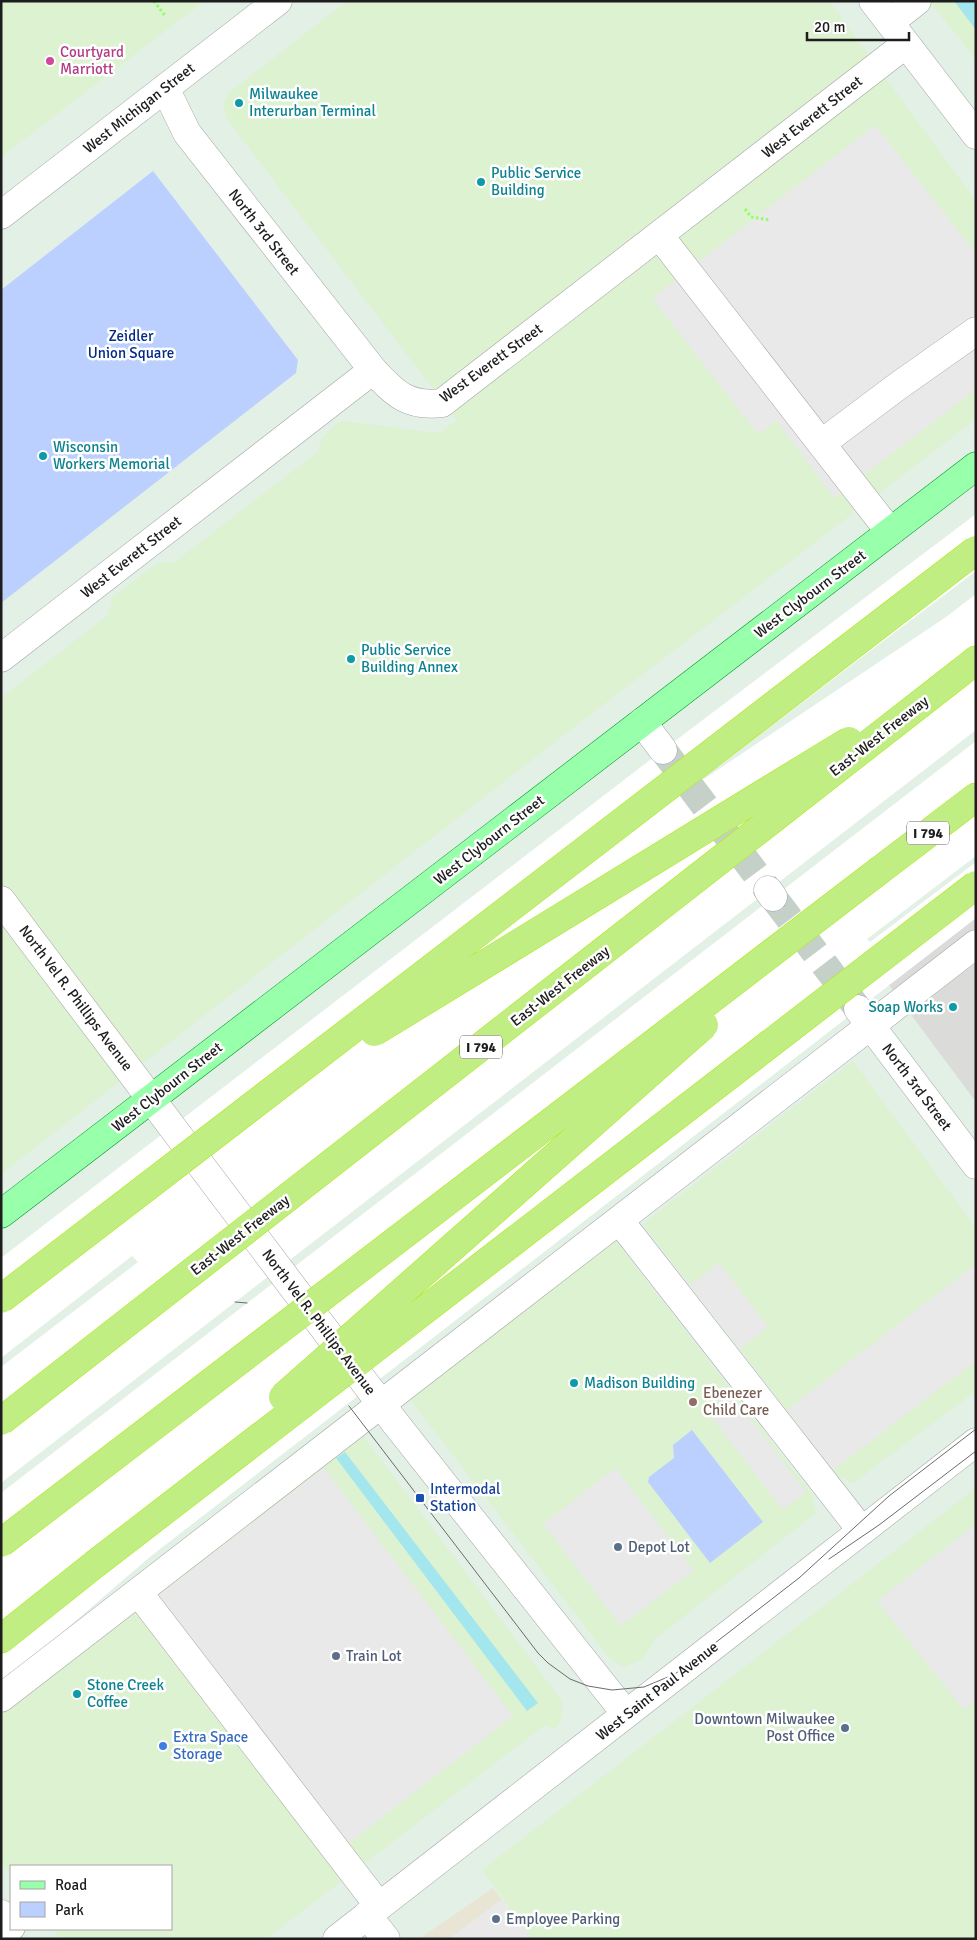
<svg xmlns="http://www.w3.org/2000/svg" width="977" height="1940" font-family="Signika,sans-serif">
<rect width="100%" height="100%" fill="#e2f0e6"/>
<path fill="#dbdcda" d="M976,918V1102L889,985Z"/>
<path fill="#dcf2d0" d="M1,1H204L1,157Z
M347,1H829L976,201V419L565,734L1,1174V698L108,615L112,598L156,564L175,562L319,451L321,439L337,423L343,421L439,433L457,420L226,118L223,104L230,92Z
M929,1H976V59Z
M853,1061L976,1228V1391L853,1483L837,1475L643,1224Z
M615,1240L812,1494L816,1513L655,1639L643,1659L624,1667L614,1662L607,1655L409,1398Z
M346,1413L562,1701V1716L556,1729L545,1725L266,1939H60L53,1929H171V1866H11V1875L1,1862V1681Z
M976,1488V1939H532L482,1870Z"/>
<path fill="#e9e5d4" d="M493,1888L532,1939H419Z"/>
<path fill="#a4e6ee" d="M954,1H976V30Z
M345,1452L538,1703L527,1711L336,1458Z"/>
<path fill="#bbd0fe" d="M153,171L298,360L296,373L1,603V290Z
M692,1430L763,1522L710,1563L648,1482L649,1477L674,1458L673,1445Z"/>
<path fill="#e9e9e9" d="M875,125L976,254V389L834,498L776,420L758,434L652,298Z
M719,1263L768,1327L740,1349L690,1285Z
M973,1266L976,1270V1361L833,1470L787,1410Z
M729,1392L806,1492L783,1510L706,1410Z
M324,1468L513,1716L349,1843L159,1595Z
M615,1468L694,1570L621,1626L543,1524Z
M976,1524V1701L964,1710L877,1601Z
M502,1899L532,1939H449Z"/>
<path fill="#fff" d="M976,514V571L702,778L704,779L946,617L976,594V730L1,1483V1367L138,1262L132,1256L1,1358V1258L663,750Z
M976,741V856L867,939L870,942L976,862V918L151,1556L1,1685V1493Z"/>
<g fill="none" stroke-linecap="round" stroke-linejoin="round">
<path stroke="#c4d0c8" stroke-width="28" stroke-dasharray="28 14" stroke-linecap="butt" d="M663,750L768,890
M773,897L856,1006"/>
<defs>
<path id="minor" d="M873,1L976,135
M890,22L917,1
M165,88L187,133L373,370C395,394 408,407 442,403L906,44
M1,215L278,1
M659,235L890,532
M822,443L898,386L976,331
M1,658L373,370
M642,722L663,750
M768,890L773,897
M1,900L396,1424L626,1714
M858,1009L976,1165
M619,1220L862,1531
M138,1592L379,1906
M1,1698L976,944
M1,1914L11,1927
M367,1915L386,1939
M337,1939L976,1442"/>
<path id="major" d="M1,1214L976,466"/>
<path id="highway" d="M961,672L976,660
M880,870L976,797
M1,1639L95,1564"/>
</defs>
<use href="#minor" stroke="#a4a4a4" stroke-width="29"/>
<use href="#major" stroke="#00972a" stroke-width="29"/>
<use href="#highway" stroke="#b0e815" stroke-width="29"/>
<path stroke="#91ff64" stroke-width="3" stroke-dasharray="2.5 2.5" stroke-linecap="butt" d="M154,1L166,17
M745,209L751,217L770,220"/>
<use href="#minor" stroke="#fff" stroke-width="28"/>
<use href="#major" stroke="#98ffaa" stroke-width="28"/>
<use href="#highway" stroke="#c1ee83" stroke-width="28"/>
<path stroke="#6b6b6b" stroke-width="1" d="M235,1302L247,1303
M349,1406L538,1653L548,1663L570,1679L588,1686L612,1690L644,1687L675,1674L799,1578L889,1496L976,1429
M829,1559L879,1525L976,1451"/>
<defs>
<path id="highway-bridge" d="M374,1032L849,741
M1,1299L976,550
M283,1397L704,1025
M1,1421L961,672
M1,1543L880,870
M95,1564L976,885"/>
</defs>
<use href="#highway-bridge" stroke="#b0e815" stroke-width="29" stroke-linecap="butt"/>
<use href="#highway-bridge" stroke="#c1ee83" stroke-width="28"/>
</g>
<circle fill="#d1479c" stroke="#fff" stroke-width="2" cx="50" cy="61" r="5"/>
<g fill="#0f9aa8" stroke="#fff" stroke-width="2">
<circle cx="239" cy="103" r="5"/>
<circle cx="481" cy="182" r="5"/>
<circle cx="43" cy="456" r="5"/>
<circle cx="351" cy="659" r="5"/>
<circle cx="953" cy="1007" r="5"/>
<circle cx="574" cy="1383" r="5"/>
<circle cx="77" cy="1694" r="5"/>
</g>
<circle fill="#8d6e63" stroke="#fff" stroke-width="2" cx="693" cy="1402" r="5"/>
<rect fill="#1a4fb4" stroke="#fff" stroke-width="2" x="415" y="1493" width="10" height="10" rx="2.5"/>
<g fill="#5c6f8a" stroke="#fff" stroke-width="2">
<circle cx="618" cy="1547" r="5"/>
<circle cx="336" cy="1656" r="5"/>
<circle cx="845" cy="1728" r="5"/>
<circle cx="496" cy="1919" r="5"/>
</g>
<circle fill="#3f7fe0" stroke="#fff" stroke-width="2" cx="163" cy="1746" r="5"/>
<g text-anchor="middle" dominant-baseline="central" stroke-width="5" stroke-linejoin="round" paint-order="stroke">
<g fill="#fff" stroke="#616161" stroke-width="1">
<rect x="907" y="821.5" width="42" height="23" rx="4"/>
<rect x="460" y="1035.5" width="42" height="23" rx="4"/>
</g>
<g font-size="14" font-weight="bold" fill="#1d1d1d">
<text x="928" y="833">I 794</text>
<text x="481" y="1047">I 794</text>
</g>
<g font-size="15" fill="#b23c85" stroke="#fff" text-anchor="start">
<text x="60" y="52">Courtyard<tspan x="60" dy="17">Marriott</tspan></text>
</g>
<g font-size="15" fill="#0d838f" stroke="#fff" text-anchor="start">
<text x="249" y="94">Milwaukee<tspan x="249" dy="17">Interurban Terminal</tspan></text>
<text x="491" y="173">Public Service<tspan x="491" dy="17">Building</tspan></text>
<text x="53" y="447">Wisconsin<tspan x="53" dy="17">Workers Memorial</tspan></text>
<text x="361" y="650">Public Service<tspan x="361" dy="17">Building Annex</tspan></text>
<text x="943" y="1007" text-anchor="end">Soap Works</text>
<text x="584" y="1383">Madison Building</text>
<text x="87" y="1685">Stone Creek<tspan x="87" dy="17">Coffee</tspan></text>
</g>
<g font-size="15" fill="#1d1d1d" stroke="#fff">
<text transform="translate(139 108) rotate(-38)">West Michigan Street</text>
<text transform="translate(812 117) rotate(-38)">West Everett Street</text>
<text transform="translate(264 232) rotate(52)">North 3rd Street</text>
<text transform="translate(491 363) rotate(-36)">West Everett Street</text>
<text transform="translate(131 557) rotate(-38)">West Everett Street</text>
<text transform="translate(810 594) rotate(-37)">West Clybourn Street</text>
<text transform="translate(879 736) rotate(-38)">East-West Freeway</text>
<text transform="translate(489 840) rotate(-38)">West Clybourn Street</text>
<text transform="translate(560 986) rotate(-38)">East-West Freeway</text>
<text transform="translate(76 998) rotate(53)">North Vel R. Phillips Avenue</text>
<text transform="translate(167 1087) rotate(-38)">West Clybourn Street</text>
<text transform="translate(917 1087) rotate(53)">North 3rd Street</text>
<text transform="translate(240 1235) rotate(-38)">East-West Freeway</text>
<text transform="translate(319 1322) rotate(53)">North Vel R. Phillips Avenue</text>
<text transform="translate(657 1691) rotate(-38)">West Saint Paul Avenue</text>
</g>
<g font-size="15" fill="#022a85" stroke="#fff">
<text x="131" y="336">Zeidler<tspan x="131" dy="17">Union Square</tspan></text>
</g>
<g font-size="15" fill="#785e54" stroke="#fff" text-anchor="start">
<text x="703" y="1393">Ebenezer<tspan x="703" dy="17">Child Care</tspan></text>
</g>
<g font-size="15" fill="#164399" stroke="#fff" text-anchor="start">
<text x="430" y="1489">Intermodal<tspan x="430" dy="17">Station</tspan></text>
</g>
<g font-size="15" fill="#4e5e75" stroke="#fff" text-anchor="start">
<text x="628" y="1547">Depot Lot</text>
<text x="346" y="1656">Train Lot</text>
<text x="835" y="1719" text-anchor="end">Downtown Milwaukee<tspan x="835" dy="17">Post Office</tspan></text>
<text x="506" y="1919">Employee Parking</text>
</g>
<g font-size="15" fill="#366cbe" stroke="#fff" text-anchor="start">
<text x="173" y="1737">Extra Space<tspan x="173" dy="17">Storage</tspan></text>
</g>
</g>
<rect width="977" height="1940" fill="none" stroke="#1d1d1d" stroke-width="5"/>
<rect x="10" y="1865" width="162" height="65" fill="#ffffff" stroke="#a5a5a5"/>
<rect x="20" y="1881" width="25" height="8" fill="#98ffaa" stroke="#a5a5a5"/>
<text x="55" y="1890" font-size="15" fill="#1d1d1d">Road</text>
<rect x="20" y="1902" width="25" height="15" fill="#bbd0fe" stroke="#a5a5a5"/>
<text x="55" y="1915" font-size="15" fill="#1d1d1d">Park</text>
<path d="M807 32v8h102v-8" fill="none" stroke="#1d1d1d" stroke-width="2.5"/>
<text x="814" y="32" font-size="15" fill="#1d1d1d" stroke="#ffffff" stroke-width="4" paint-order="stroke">20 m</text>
</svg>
